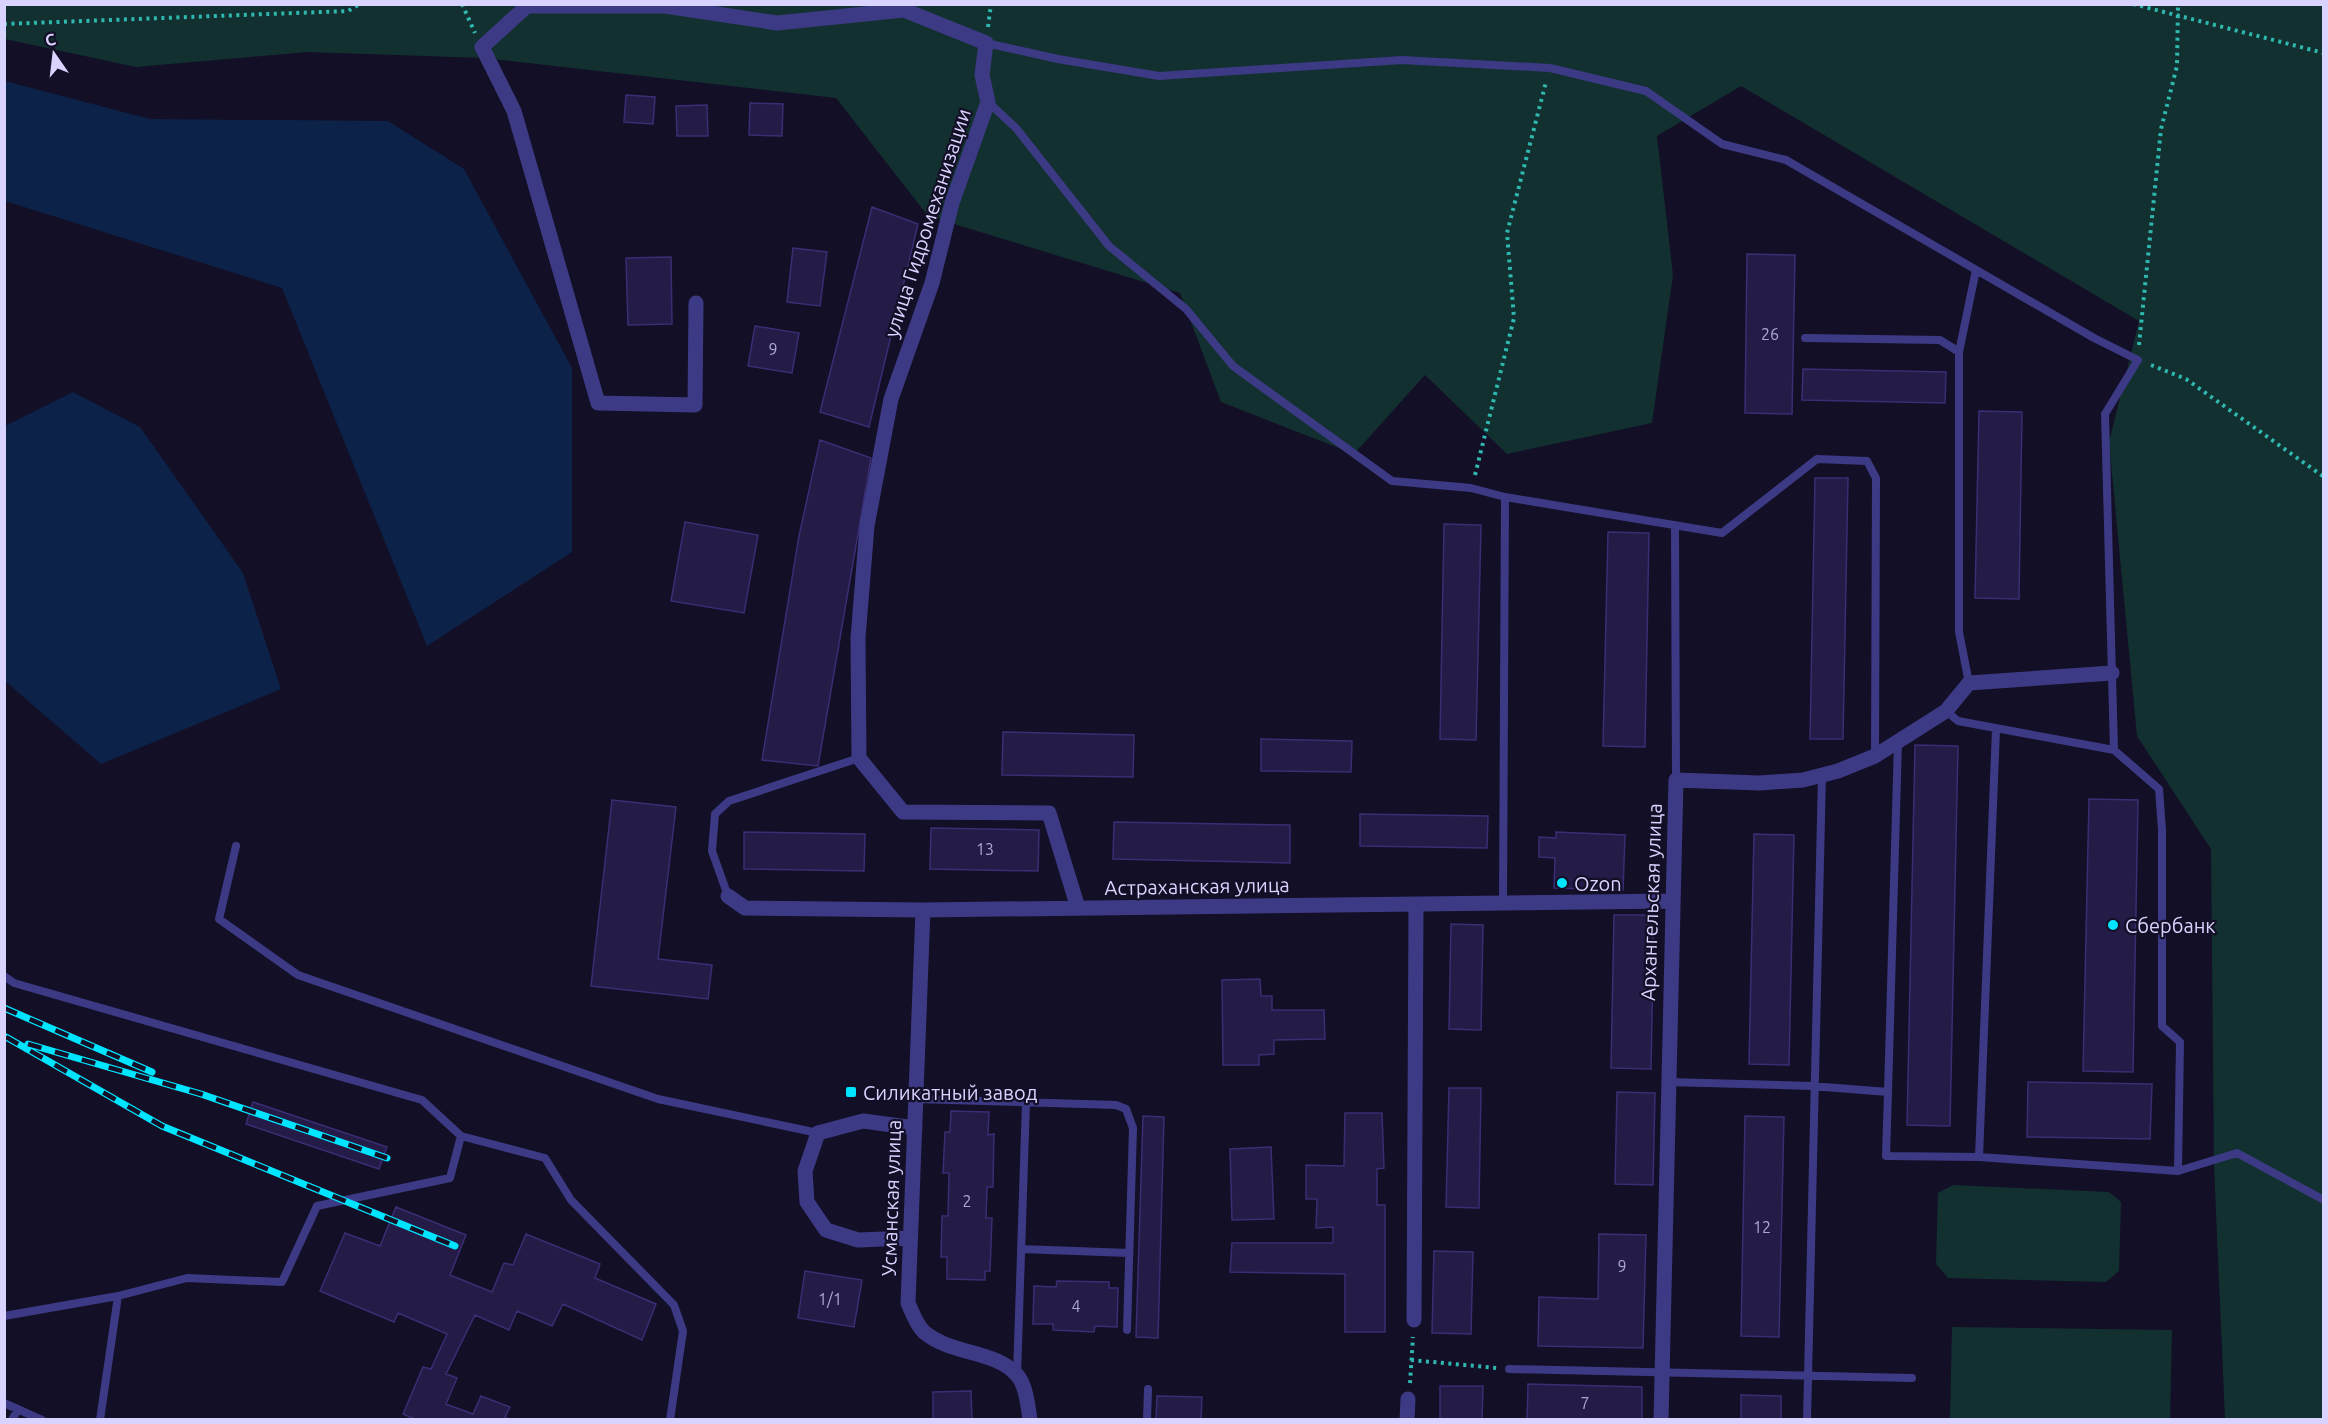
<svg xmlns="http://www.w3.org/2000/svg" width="2328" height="1424" font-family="Ubuntu,sans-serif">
<rect width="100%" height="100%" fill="#130f26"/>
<path fill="#12302f" d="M5,4L2323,5V1419H2225L2214,1166L2211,849L2137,736L2109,442L2139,321L1741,86L1657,136L1673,275L1652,423L1507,454L1425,375L1354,454L1221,402L1180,293L928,216L836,98L484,58L307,52L136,67L5,39Z
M1953,1185L2109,1192L2121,1202L2119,1271L2106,1282L1948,1278L1936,1264L1938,1193Z
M1952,1327L2172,1330L2170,1419H1950Z"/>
<path fill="#0c2248" d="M5,81L150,119L388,121L464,169L572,368V552L427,646L282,288L5,201Z
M73,392L140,427L243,573L281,689L101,764L5,681V426Z"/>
<path fill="#241b47" stroke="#3b2d73" stroke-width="1.5" d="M626,95L655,97L653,124L624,122Z
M750,103L783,104L782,136L749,135Z
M707,105L708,136H677L676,106Z
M872,207L918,224L869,427L820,412Z
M793,248L827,252L820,306L787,302Z
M1747,254L1795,255L1792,414L1745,413Z
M671,257L672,324L628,325L626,258Z
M755,326L799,333L792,373L748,366Z
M1803,369L1946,372L1945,403L1802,400Z
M1979,411L2022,412L2019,599L1975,598Z
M820,440L871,458L818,766L762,760L799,536Z
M1815,478H1848L1843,739H1810Z
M685,522L758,535L744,613L671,601Z
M1444,524L1481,525L1476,740L1440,739Z
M1608,532L1649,533L1645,747L1603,746Z
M1003,732L1134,735L1133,777L1002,775Z
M1261,739L1352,741L1351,772L1261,771Z
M1915,745L1958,746L1950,1126L1907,1125Z
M2089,799L2138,800L2133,1072L2083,1071Z
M612,800L676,807L658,959L712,965L708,999L591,986Z
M1360,814L1488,816L1487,848L1360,846Z
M1114,822L1290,825V863L1113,859Z
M931,828L1039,830L1038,871L930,869Z
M744,832L865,834L864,871L744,869Z
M1556,832L1625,835L1623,890L1554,888L1555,858L1539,857V837L1556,838Z
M1754,834L1794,835L1789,1065L1749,1064Z
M1614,915H1654L1651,1069L1611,1068Z
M1451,924L1483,925L1481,1030L1449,1029Z
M1260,979L1261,996H1272V1010H1324L1325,1039L1274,1040V1054L1259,1055V1065H1223L1222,980Z
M2028,1082L2152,1084L2150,1139L2027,1137Z
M1449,1088H1481L1479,1208L1446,1207Z
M1617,1092L1655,1093L1653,1185L1615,1184Z
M253,1102L387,1147L379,1169L246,1124Z
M951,1111L989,1112L988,1135L994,1134L993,1187H987L986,1218H992L990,1271H985V1280L947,1279V1257H941L942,1216H948L949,1173H943L945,1132H950Z
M1345,1113H1382L1384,1168L1377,1169V1205H1385V1332H1345V1274L1230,1272L1232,1243H1333V1227L1316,1228L1317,1199H1306V1165L1344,1166Z
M1143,1116L1164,1117L1158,1338L1136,1337Z
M1745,1116L1784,1117L1779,1337L1741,1336Z
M1271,1147L1274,1219L1232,1220L1230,1149Z
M396,1207L466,1235L450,1275L492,1292L504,1263L513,1265L526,1234L600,1264L595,1278L656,1304L642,1340L563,1304L552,1326L517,1311L509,1330L475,1315L446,1374L457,1378L446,1404L473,1414L481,1396L510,1407L505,1417L511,1420H417L403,1414L423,1367L431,1369L447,1334L398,1313L394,1322L320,1291L345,1233L380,1246Z
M1599,1234L1646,1235L1643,1348L1538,1346L1539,1297L1598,1299Z
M1434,1251L1473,1252L1471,1334L1432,1333Z
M805,1271L862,1280L854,1327L798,1318Z
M1057,1281L1109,1282V1288H1118L1117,1327L1095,1326L1094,1332L1053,1330V1324H1033L1034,1286L1056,1287Z
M1528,1384L1642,1387V1420H1527Z
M1440,1386H1483L1482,1420H1440Z
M971,1391L972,1420H933V1392Z
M1741,1395L1781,1396V1420H1741Z
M1157,1396L1202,1397L1201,1420H1156Z"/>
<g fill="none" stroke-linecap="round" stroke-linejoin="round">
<path stroke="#2fb8b0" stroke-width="4" stroke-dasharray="3 4.5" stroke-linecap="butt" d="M462,4L475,33
M2133,4L2324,53
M4,24L348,11L360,4
M988,27L991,4
M2139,345L2161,129L2177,66L2178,4
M2151,365L2186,379L2324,477
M1475,475L1514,318L1507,233L1546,82
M1411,1360L1497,1368
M1410,1383L1413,1337"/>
<path stroke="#3d3a85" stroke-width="8" d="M986,43L1058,59L1159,76L1402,60L1550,68L1646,91L1722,144L1786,160L2094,338L2138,360L2105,414L2114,750
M988,102L1016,128L1109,246L1186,309L1233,366L1392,481L1471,488L1505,497L1722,533L1817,459L1867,461L1876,478L1875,755
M1805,338L1940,340L1959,352V632L1969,683
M1959,352L1976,270
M1675,525L1676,780
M236,846L219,919L298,975L658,1099L818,1133
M728,896L712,851L715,814L729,801L859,758
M1503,904L1505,497
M4,976L14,983L422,1100L461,1136L545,1158L571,1200L674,1305L683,1331L670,1420
M1668,1082L1812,1086L1888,1092L1886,1156L1979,1157L2178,1171L2180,1042L2162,1026V830L2159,789L2114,750L1958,721L1946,711
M1888,1092L1898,742
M916,1099L1116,1105L1126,1109L1133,1128L1127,1330
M1979,1157L1996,729
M2178,1171L2237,1153L2324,1200
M1021,1249L1129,1253
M4,1316L118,1296
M1509,1369L1912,1378
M1017,1375L1026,1102
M4,1403L42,1420
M12,1420L18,1409
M100,1420L118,1296L187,1278L282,1282L317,1206L450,1178L461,1136
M1147,1420L1148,1389
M1807,1420L1822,775"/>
<path stroke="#3d3a85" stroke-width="15" d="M696,303L695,405L598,403L514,111L482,47L527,6H665L777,23L904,10L986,43L982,75L988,102L952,203L932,283L891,399L867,526L858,638L859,758L903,812L1049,813L1078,908
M728,896L745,908L923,910L1671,901
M923,910L908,1303C912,1312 917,1326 924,1332C951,1355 995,1350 1017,1375C1026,1385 1028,1406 1030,1420
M910,1238L858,1240L826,1230L807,1202L805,1171L818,1133L863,1121L915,1128
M1414,1320L1416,905
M1407,1420L1408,1399
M1661,1420L1676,780L1759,783L1803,780L1838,771L1875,756L1946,711L1969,683L2112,673"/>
<defs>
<path id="rail" d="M4,1008L152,1072
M6,1037L162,1126L455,1246
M28,1044L201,1094L387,1158"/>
</defs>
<use href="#rail" stroke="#00e5ff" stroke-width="7"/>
<use href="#rail" stroke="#130f26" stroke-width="4.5" stroke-dasharray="14" stroke-linecap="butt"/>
</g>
<g fill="#00e5ff" stroke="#130f26" stroke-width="2">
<circle cx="1562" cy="883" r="6"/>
<circle cx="2113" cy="925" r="6"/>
<rect x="845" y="1086" width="12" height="12" rx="3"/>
</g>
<g text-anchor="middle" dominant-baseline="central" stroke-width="4.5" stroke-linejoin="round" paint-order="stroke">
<g font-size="16" fill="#aca6d1">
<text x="1770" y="334">26</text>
<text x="773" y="349">9</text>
<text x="985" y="849">13</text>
<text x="967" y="1201">2</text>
<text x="1762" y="1227">12</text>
<text x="1622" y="1266">9</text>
<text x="830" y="1299">1/1</text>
<text x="1076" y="1306">4</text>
<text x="1585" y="1403">7</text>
</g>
<g font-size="20" fill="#d9d4ff" stroke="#130f26">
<text transform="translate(927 223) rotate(-72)">улица Гидромеханизации</text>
<text transform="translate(1197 886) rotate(-1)">Астраханская улица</text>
<text transform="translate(1651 902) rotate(-88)">Архангельская улица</text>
<text transform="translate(891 1198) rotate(-88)">Усманская улица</text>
</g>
<g font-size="20" fill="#d9d4ff" stroke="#130f26" text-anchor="start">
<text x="1574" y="883">Ozon</text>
<text x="2125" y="925">Сбербанк</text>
<text x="863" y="1092">Силикатный завод</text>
</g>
</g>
<rect width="2328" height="1424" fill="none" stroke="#d9d4ff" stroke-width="12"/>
<g transform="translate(54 54) rotate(346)" stroke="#130f26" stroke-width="4.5" paint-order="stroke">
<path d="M0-4.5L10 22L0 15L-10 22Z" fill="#d9d4ff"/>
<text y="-9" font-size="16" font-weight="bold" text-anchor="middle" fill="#d9d4ff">С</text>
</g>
</svg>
